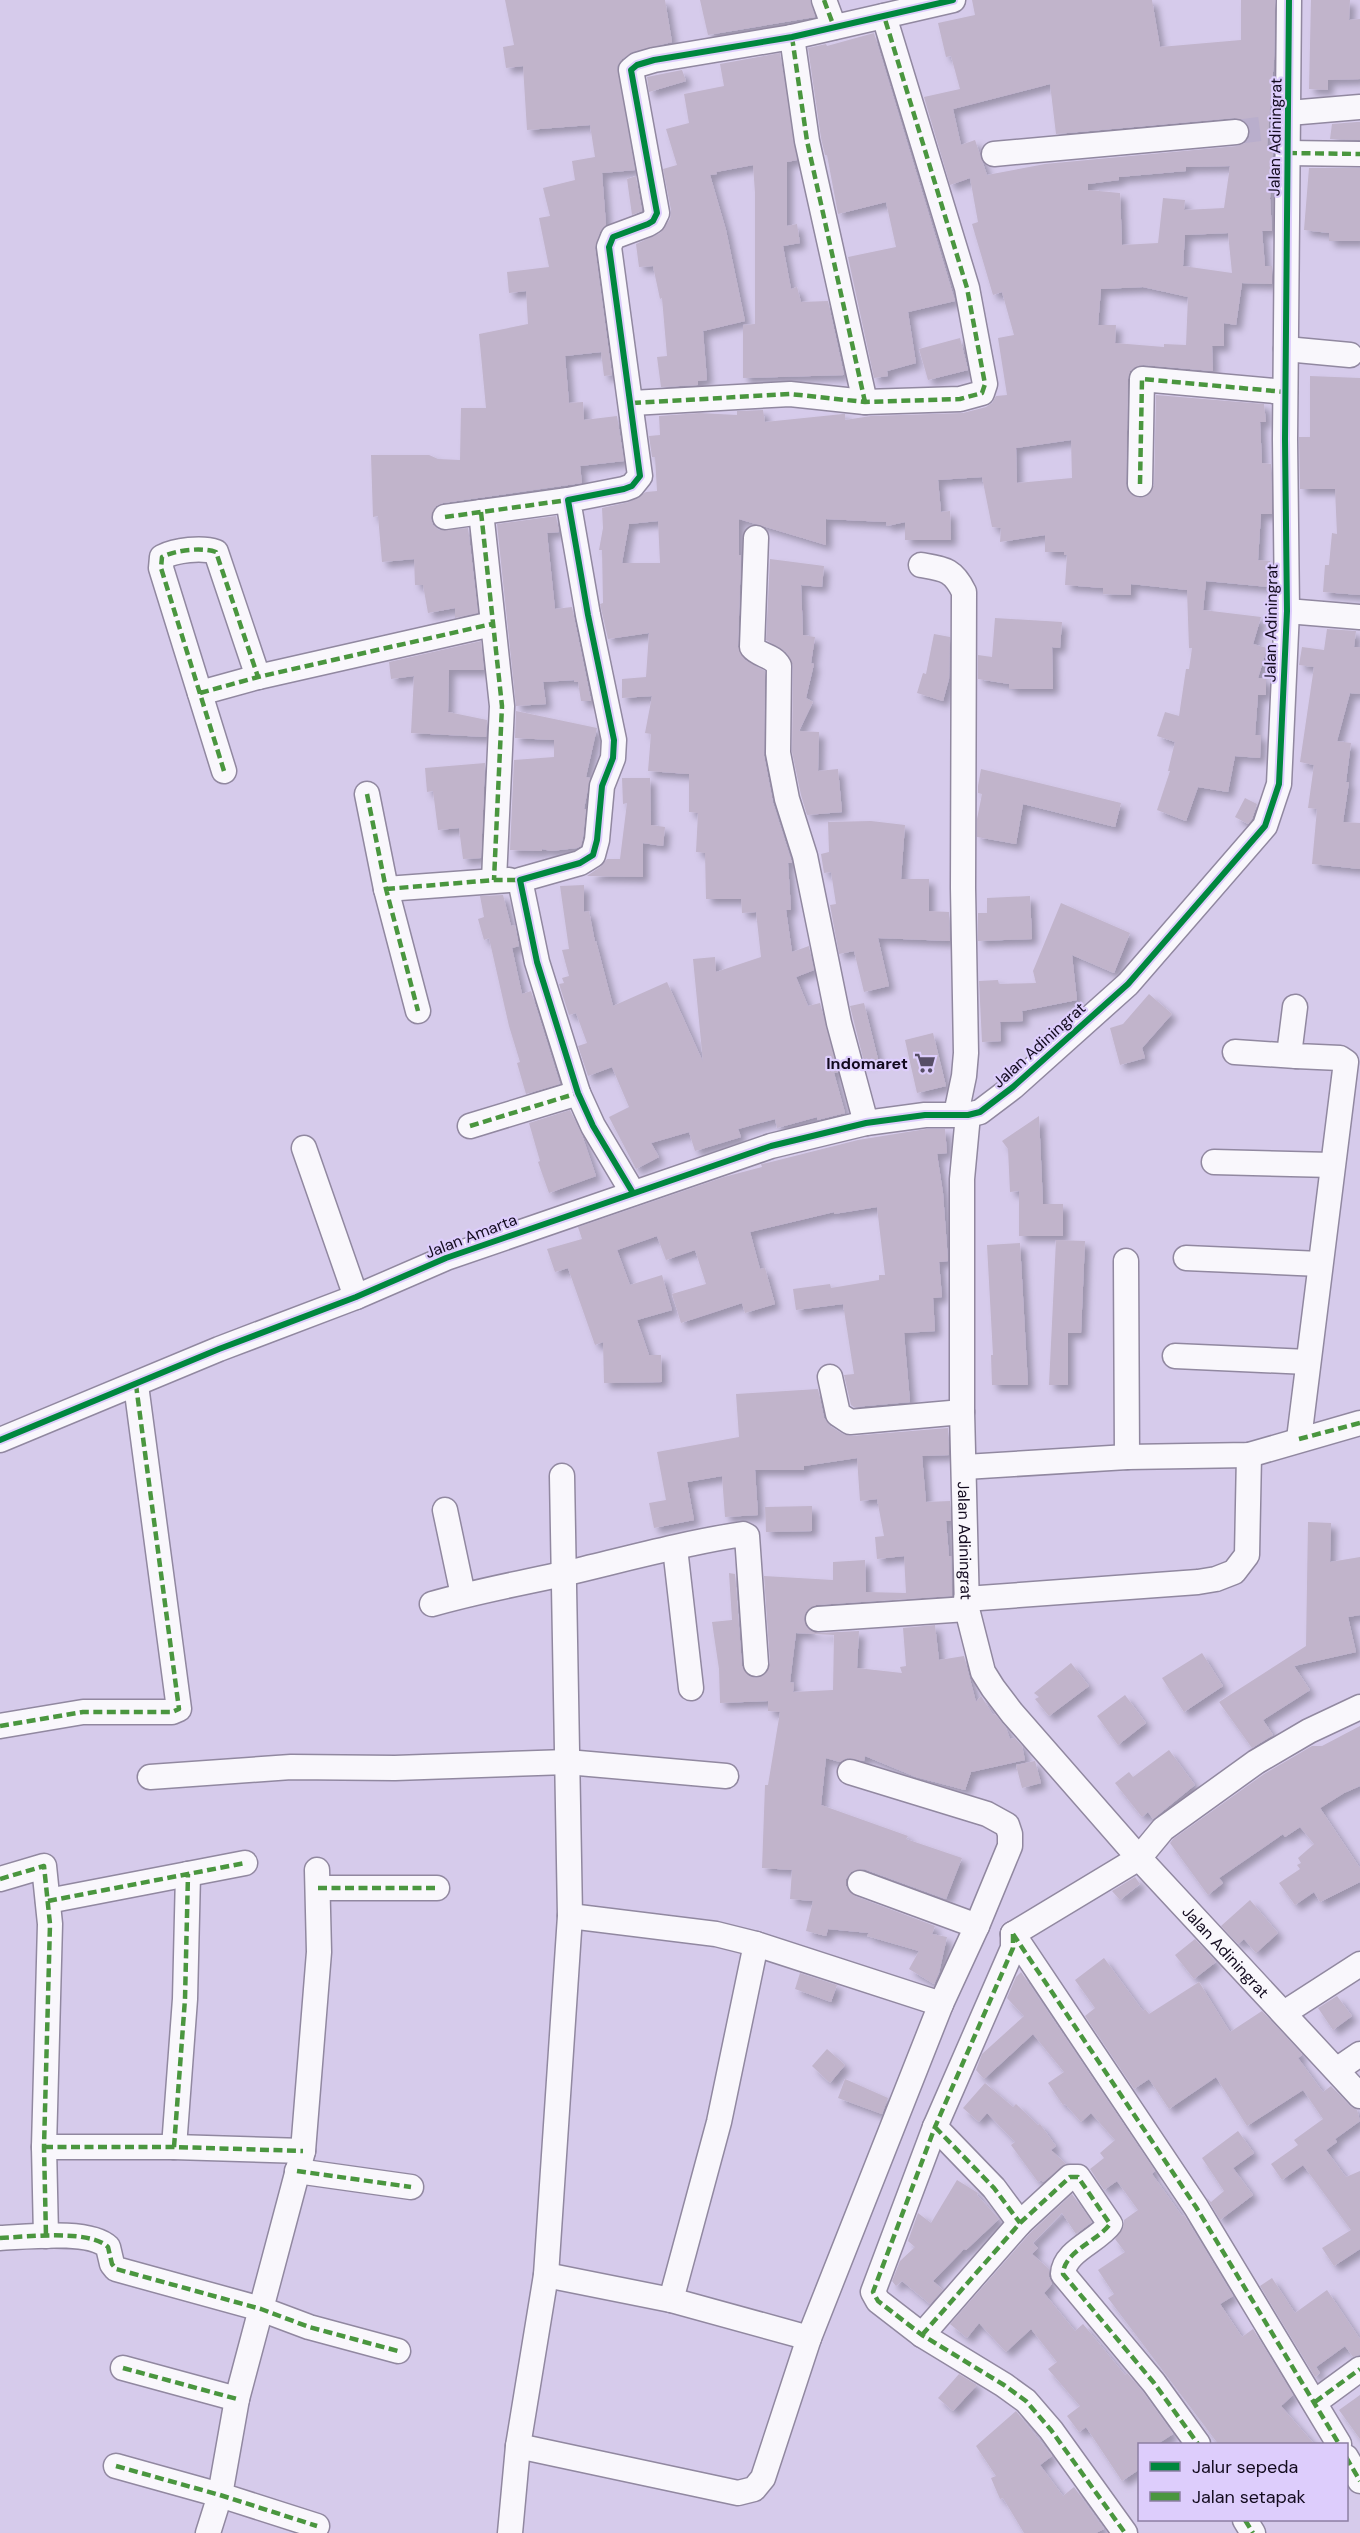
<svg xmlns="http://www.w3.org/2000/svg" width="1360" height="2533" font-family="'DM Sans',sans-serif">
<defs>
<filter id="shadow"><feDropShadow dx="5.5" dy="5.5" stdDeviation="3" flood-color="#0004"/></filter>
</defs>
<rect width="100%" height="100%" fill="#d6cbeb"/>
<path fill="#c1b4cb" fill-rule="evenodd" filter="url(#shadow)" d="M505,0H665L672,42L633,52L622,59L617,66L635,170L602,173L606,225L600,232L595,248L612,375L604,376L601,352L565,356L569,403L583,402L584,420L617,416L624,461L580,466L582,483L443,503L436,506L431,518L433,525L439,530L468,528L478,613L455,618V608L428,613L423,585H415L414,559L382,562L378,516L373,517L371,455H429L438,459L460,460L461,408H486L479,334L528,324L526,291L509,293L507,272L549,267L539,218L550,216L543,188L575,180L572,161L595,157L590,125L527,130L523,66L506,68L503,47L514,45Z
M700,0H810L815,17L708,35Z
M972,0H1152L1160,47L1241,40V0H1275L1274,60L1267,146L1273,147L1270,198L1272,231H1262L1265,266H1272V284L1242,283L1236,325L1224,323V346H1212L1213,371L1143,365L1130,371L1128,379L1126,484L1128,491L1139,498L1147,496L1154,485L1156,395L1264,404L1266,422H1260L1262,463L1271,464L1272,514H1261L1258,560L1270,561L1269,587L1206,581L1203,610L1261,617L1253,644L1267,648L1258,678H1266V695H1258L1255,735H1261L1260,758L1235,756L1228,792L1198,787L1186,821L1157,810L1170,771H1168L1175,742L1157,736L1165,712L1179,716L1186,669H1189L1192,648H1189L1187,590L1131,584V595L1103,594V588L1065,585L1067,555H1064V552H1045V535L1000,542L1001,528L992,527L982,477L938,480L941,512L950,511L951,540H905V522L887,526L886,522L826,519V545L739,519V555H741L738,647L745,660L765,671L764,756L773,803L792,863H788L791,910H786L792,952L809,946L814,970L796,977L808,1006L820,1003L838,1072L834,1073L845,1113L817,1120V1117L777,1128L775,1119L738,1129L741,1137L695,1151L689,1132L651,1143L659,1157L636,1169L609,1117L629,1107L612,1067L588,1076L578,1046L587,1043L576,1013L569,1015L559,984L564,983L562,978L569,976L562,950L569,949L560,886L584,885V912L589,911L595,942L596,941L613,1006L667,982L703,1062L693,959L715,957L716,972L761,957L756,912L742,913L741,899H706L705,853L696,852L698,813L689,812V774L648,771L651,734L645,733L652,696L622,698V679L646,677L649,633L608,639L600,604L603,603L602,550H599L603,528L602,508L629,502L646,492L657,491L655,457H652L649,436L660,435L659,416L699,413L737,415V411L763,410L765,422L843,414H845V420L871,416L963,413L986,407L992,403L996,396L1007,395L998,338L1014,335L1002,292L993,295L972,224L978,222L970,178L950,185L924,97L960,89L951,56L946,57L938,23L975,15ZM1050,84L1056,134L1235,118L1247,123L1250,130L1249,137L1245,143L1237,146L1045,164L987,175L975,140L961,145L953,109ZM1230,166L1224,208L1184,210L1185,200L1163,198L1158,243L1122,245L1120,193L1088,190V184L1119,180V177L1186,171V167ZM1228,233L1232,273L1183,266L1185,235ZM1143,287L1188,297L1186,345L1164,344V347L1115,343L1116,325H1098L1101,289ZM1071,440L1072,478L1017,483L1016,448ZM658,521L660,563H622L629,524Z
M1311,0H1350L1349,20L1360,19V79L1328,80V90L1309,89Z
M874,33L955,301L908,312L916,363L887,371L888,376L874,378L848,257L896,247L886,202L838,214L827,155H825L821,138L808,48L826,44L827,46Z
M780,53L797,160L787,162V226L797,224L800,243L783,246L791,289L797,287L801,302L828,301L844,375L743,378V325L755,324V193L753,165L716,172L717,174L710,175L726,230L745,321L703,331L707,380L698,381V385L661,387L657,357L667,356L662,298L660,299L653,266L639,267L636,244L660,233L670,219L671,210L663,169L677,165L666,129L689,123L684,94L724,86L720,64Z
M682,70L686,81L649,92L647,77Z
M1357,122H1360V140L1330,139L1332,124Z
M1309,168H1360V241H1329V233L1304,230Z
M636,176L642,211L632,215L627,179Z
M960,338L968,370L928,380L919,349Z
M1310,376L1360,378V595L1323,592L1325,565H1329L1332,533L1337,534L1335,489H1300L1299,437H1310Z
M556,516L559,532L547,533L555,609L572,607L591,701H581L578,682H574V680L543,682L546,704L516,706L497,524Z
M770,559L824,566L822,587L801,585L803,635L815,637L811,663L814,664L806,698L813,702L799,731L819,732L818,771L838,769L842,812L807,815L801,795L792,752L793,665L786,652L766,640Z
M995,618L1062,622L1060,648L1052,647L1053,689H1009V684L978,679V655L992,657Z
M1327,629L1356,631L1354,647H1360V694L1350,693L1337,741L1351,743L1346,782H1349L1343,822L1360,823V869L1312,864L1317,809L1308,808L1314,765L1300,762L1314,667L1299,665L1302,647L1324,650Z
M934,634L950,637L949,679L943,701L917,693L923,673L926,674Z
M481,641L484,670H449L448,712L487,720L486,737L411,733L414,676L391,679L389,662Z
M516,711L597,728L586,777L590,778L584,809H586L583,837L581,846L577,848L551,851L542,849V851L510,850L514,760L554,757V740L515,738Z
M485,763L481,858L463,859L459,828L438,830L433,791L427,792L425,768Z
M981,769L1121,803L1115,827L1023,804L1016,844L977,837V819L982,794L978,793V786Z
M622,778H650L651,825L665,827L663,846L643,843V877L587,876L600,867L607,859H620L627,803L623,804Z
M1245,798L1257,804L1252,819L1248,824L1235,817Z
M871,821L905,825L901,879H929V911L949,912L950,941L878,938L889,986L864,992L854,951L839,954L830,905L836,904L831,872L824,873L821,854L829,852L828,822Z
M503,895L511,926L515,925L519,946L512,948L522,994L531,991L560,1084L526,1094L517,1063L520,1062L509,1026L489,938L484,940L478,919L484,917L480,896Z
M1030,896L1032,939L978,941V913H987V898Z
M1061,903L1130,933L1114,973L1072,955L1077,1000L1022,1011L1023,1021L1000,1022L1001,1041L982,1042L979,981L998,980L999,984L1036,983L1033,971Z
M1149,994L1172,1014L1142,1048L1145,1058L1120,1065L1110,1028L1123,1024Z
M864,1003L878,1059L864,1062L850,1006Z
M933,1033L946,1086L917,1093L905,1040Z
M570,1110L582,1135L596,1176L549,1193L538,1162L540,1161L529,1123Z
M1039,1116L1043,1204H1063V1236H1019V1191L1010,1192L1008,1149L1002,1141Z
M926,1129H945L947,1153L937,1154L943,1193L948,1261L939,1262L942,1297L933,1298L935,1331L904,1333L910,1402L854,1407L851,1405L844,1375L854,1374L843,1304L796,1310L793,1289L830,1284L831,1288L879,1280V1275H885L877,1207L834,1214V1212L750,1232L760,1269L765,1268L775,1304L745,1313L742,1303L681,1323L672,1294L706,1284L695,1250L666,1260L657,1236L617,1250L630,1285L662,1275L672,1310L637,1320L649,1355H661L662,1382L604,1383L603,1342L595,1345L568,1268L555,1272L547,1249L582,1239L578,1227L724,1177L762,1167L761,1164L767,1163L858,1140Z
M1056,1240L1085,1241L1081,1333H1068V1385H1049Z
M1020,1243L1028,1385H992L991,1355H993L987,1245Z
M818,1389L824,1418L830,1426L843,1434L851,1436L948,1428L949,1455L922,1456L926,1502L950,1501L951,1521H946L949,1556H951L952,1596L816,1605L806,1612L804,1619L806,1626L811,1631L818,1633L859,1631L857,1668L902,1673L900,1667L906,1666L903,1628L935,1625L939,1660L964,1656L976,1702L981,1696L993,1715L995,1714L1006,1728L1010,1739L1015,1738L1022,1746L1025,1760L971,1772L965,1790L916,1777L865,1756L864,1761L847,1758L840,1762L826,1758L821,1805L908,1836L906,1839L962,1858L946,1899L864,1869L851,1872L846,1879V1886L855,1896L935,1926L932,1934L947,1937L939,1973L934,1984L909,1969L919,1951L867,1936L869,1933L828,1929L826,1936L806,1931L813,1901L790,1899L792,1870L762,1868L765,1785H768L780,1712L768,1711V1701L720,1703L719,1669L712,1622L732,1620L729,1573L735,1574L742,1666L749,1676L756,1678L764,1675L770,1663L764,1576L833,1580V1562L865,1560L866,1592L906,1593L904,1556L877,1559L875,1537L884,1536L877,1499L860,1501L857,1458L804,1466V1470H755L758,1515L725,1517L722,1476L687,1482L694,1520L654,1528L649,1503L666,1500L657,1452L739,1437L736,1394ZM796,1633L834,1635L833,1690L793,1692L794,1683L790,1682Z
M812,1506V1531L766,1532L765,1507Z
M1308,1522L1331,1523L1330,1562L1360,1557V1615L1348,1617L1356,1652L1294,1666L1310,1690L1263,1720L1273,1735L1252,1748L1219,1702L1306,1646Z
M1202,1653L1223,1686L1184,1712L1162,1678Z
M1071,1663L1089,1686L1049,1716L1035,1699L1039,1697L1034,1693Z
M1125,1695L1146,1723L1118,1745L1097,1716Z
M1360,1726V1786L1344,1793L1320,1808L1360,1868V1882L1320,1902L1314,1892L1295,1905L1279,1883L1300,1869L1297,1865L1301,1863L1298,1858L1314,1844L1300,1827L1285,1837L1283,1834L1219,1878L1223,1883L1208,1895L1170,1843L1173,1839L1264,1774L1312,1746H1322Z
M1169,1750L1195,1785L1153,1819L1148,1812L1142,1817L1115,1783L1129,1772L1133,1777Z
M1035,1761L1041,1783L1022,1788L1016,1765Z
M1135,1877L1140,1884L1120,1900L1112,1891Z
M1250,1900L1278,1933L1256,1953L1244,1939L1238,1944L1221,1926Z
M1195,1939L1216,1962L1194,1979L1175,1955Z
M1104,1958L1143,2011L1145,2009L1149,2014L1199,1982L1230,2032L1262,2011L1301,2053L1302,2055L1298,2058L1323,2092L1331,2086L1350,2106L1357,2110L1360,2121L1335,2139L1337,2142L1326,2150L1346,2177L1360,2171V2249L1334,2266L1322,2248L1351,2230L1303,2165L1282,2180L1271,2164L1298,2145L1294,2140L1323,2119L1303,2090L1247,2126L1216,2077L1169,2109L1149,2079L1134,2089L1085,2016L1095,2008L1075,1980Z
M1021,1972L1155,2171L1152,2174L1182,2216L1184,2215L1233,2296L1220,2304L1242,2337L1253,2329L1293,2395L1281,2406L1315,2445H1219L1108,2298L1114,2294L1098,2270L1125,2252L1115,2239L1123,2228L1124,2220L1138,2210L1117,2181L1104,2190L1090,2169L1104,2158L1100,2153L1115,2140L1091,2113L1081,2122L1065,2104L1063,2105L1048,2083L1064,2072L1033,2034L984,2079L976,2070L982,2054L1024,2016L1007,1998L1016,1977Z
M800,1973L837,1985L831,2002L795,1989Z
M1337,1996L1352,2016L1333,2030L1318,2008Z
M827,2049L845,2065L830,2083L812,2066Z
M845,2079L888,2098L882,2114L838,2098Z
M985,2083L1013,2107L1016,2104L1038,2125L1040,2124L1056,2146L1051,2150L1066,2164L1043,2182L1041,2180L1038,2182L1011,2145L1015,2142L987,2113L979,2122L963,2108Z
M1238,2131L1254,2153L1233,2168L1253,2195L1220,2220L1207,2198L1211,2202L1224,2191L1202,2158Z
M957,2180L978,2193L977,2195L999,2219L966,2250L964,2249L933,2281L943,2290L930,2304L902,2281L896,2286L892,2281L900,2261L915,2247L908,2241L918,2213L931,2223Z
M1072,2194L1092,2222L1076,2234L1062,2213L1033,2243L1038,2248L1032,2254L1049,2269V2277L1052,2284L1044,2293L1075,2331L1083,2324L1125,2375L1127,2373L1143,2392L1173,2434L1156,2445H1140V2469L1122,2481L1086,2427L1079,2432L1067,2416L1080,2406L1048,2369L1057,2362L1031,2329L1006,2352L979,2323L967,2338L950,2324L1030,2233Z
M1272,2278L1295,2313L1327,2290L1360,2339V2355L1353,2357L1345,2346L1316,2367L1320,2373L1315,2377L1260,2286Z
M959,2374L977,2385L953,2411L938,2398Z
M1360,2395V2439L1339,2410Z
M1016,2411L1052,2456L1040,2465L1063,2496L1074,2487L1104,2529L1096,2533H1024L1003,2498L1000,2499L991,2478L996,2476L976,2446Z"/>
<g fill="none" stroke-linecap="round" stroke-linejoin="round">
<path stroke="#b9aecc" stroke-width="24" stroke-dasharray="24 12" stroke-linecap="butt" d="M1236,132L1268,128"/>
<defs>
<g id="minor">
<path d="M824,0L834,27"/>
<path d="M792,37L807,141L865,402"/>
<path d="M1289,113L1360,107"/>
<path d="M1288,153L1360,154"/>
<path d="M994,154L1236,132"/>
<path d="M1286,349L1350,355"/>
<path d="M632,403L790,394L865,402L960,399L982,393L985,384L967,288L884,16"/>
<path d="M1140,484L1142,379L1285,392"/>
<path d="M481,512L502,706L494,880"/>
<path d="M445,517L568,500"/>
<path d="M756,538L752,647C759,656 773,655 779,666L778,753L787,799L805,856L839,1023L866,1123"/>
<path d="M921,565C944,569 953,569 964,592L963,888L966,1053L964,1076L956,1114"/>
<path d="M1287,611L1360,617"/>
<path d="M200,693L258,677L492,624"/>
<path d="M224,771L161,568L162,557C176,550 202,547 216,552L258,677"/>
<path d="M367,794L386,889L418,1011"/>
<path d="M386,889L509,880"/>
<path d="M1295,1007L1290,1047L1291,1053L1296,1056L1340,1058L1346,1062L1299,1439"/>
<path d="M1235,1052L1296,1056"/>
<path id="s1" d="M968,1115L962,1179V1412L967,1609L983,1672L993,1688L1012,1713L1139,1858L1360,2096"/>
<path d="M470,1126L578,1093"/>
<path d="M304,1148L356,1297"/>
<path d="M1214,1162L1332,1165"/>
<path d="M633,1193L593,1126L578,1093L537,962L520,880L580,863L593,855L597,840L602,786L613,758L614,740L588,615L568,500L624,489L632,486L640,476L609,247L613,237L648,224L653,221L657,213L631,70L637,65L654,60L792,37L953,0"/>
<path d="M1186,1258L1320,1264"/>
<path d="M1126,1261L1127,1457"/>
<path d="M1175,1356L1308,1362"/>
<path d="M830,1377L838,1414L850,1422L962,1412"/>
<path d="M0,1440L219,1349L356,1297L446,1258L771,1146L866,1123L925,1115H968L980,1112L1013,1087L1128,984L1265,826L1279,784L1287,611L1285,439L1289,0"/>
<path d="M965,1467L1127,1457L1249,1455L1360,1423"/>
<path d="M445,1510L463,1595"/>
<path d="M675,1548L691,1688"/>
<path d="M966,1599L1198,1582L1216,1579L1234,1572L1247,1555L1249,1455"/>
<path d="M432,1604C477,1591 522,1583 567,1573C626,1559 684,1543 743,1534L747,1536L756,1664"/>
<path d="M818,1619L967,1609"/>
<path d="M0,1726L83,1712H172L179,1709L136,1385"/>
<path d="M150,1777L291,1767L395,1768L567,1762L726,1776"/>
<path d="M0,1879L44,1866L50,1924L44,2147L46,2236"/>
<path d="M860,1883L977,1926"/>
<path d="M318,1888H437"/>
<path d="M48,1901L245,1863"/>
<path d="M570,1916L716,1934L756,1944L941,2004"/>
<path d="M1013,1934V1948L935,2127L873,2292L878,2301L922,2335L1004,2385L1026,2401L1051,2430L1125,2533"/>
<path d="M1013,1934L1196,2207L1339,2444"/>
<path d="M1013,1934L1139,1858L1163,1829L1256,1762L1309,1731L1360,1707"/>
<path d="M1284,2013L1360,1964"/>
<path d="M1338,2069L1360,2054"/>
<path d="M935,2127L994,2188L1020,2223"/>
<path d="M44,2147H174L303,2151"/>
<path d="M174,2147L185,1999L188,1874"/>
<path d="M297,2171L411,2187"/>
<path d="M0,2238C25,2237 90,2229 108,2247L112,2264L116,2269L261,2309L309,2327L398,2351"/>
<path d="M546,2275L671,2300L809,2338"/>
<path d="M671,2300L719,2122L756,1944"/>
<path d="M922,2335L1020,2223L1070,2177H1078L1110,2224C1098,2241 1064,2251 1063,2274L1154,2383L1198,2444"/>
<path d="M123,2368L237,2399"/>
<path d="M1315,2402L1360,2369"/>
<path d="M518,2446L738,2493L754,2489L763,2478L809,2338L941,2004L977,1926L1010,1846V1834L1007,1825L987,1814L850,1772"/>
<path d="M1346,2457L1360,2481"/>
<path d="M116,2466L220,2495L317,2526"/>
<path d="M1245,2520L1253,2533"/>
<path d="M208,2533L220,2495L237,2399L303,2151L319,1952L317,1870"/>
<path d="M510,2533L518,2446L546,2275L570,1916L562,1476"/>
</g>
</defs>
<use href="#minor" stroke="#9188a0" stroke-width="27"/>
<use href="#minor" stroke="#f9f7fc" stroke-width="24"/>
<path stroke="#4a963f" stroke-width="4.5" stroke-dasharray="9 4.5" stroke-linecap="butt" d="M824,0L834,27
M792,37L807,141L865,402
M1288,153L1360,154
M632,403L790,394L865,402L960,399L982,393L985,384L967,288L884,16
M1140,484L1142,379L1285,392
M481,512L502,706L494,880
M445,517L568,500
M200,693L258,677L492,624
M224,771L161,568L162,557C176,550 202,547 216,552L258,677
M367,794L386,889L418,1011
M386,889L494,880H520
M470,1126L578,1093
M1299,1439L1360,1423
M0,1726L83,1712H172L179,1709L136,1385
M0,1879L44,1866L50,1924L44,2147L46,2236
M318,1888H437
M48,1901L245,1863
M1013,1934V1948L935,2127L873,2292L878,2301L922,2335L1004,2385L1026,2401L1051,2430L1125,2533
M1013,1934L1196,2207L1339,2444
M935,2127L994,2188L1020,2223
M44,2147H174L303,2151
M174,2147L185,1999L188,1874
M297,2171L411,2187
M0,2238C25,2237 90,2229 108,2247L112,2264L116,2269L261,2309L309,2327L398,2351
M922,2335L1020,2223L1070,2177H1078L1110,2224C1098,2241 1064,2251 1063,2274L1154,2383L1198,2444
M123,2368L237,2399
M1315,2402L1360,2369
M1346,2457L1360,2481
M116,2466L220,2495L317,2526
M1245,2520L1253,2533"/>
<defs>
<path id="cycleway" d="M633,1193L593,1126L578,1093L537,962L520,880L580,863L593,855L597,840L602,786L613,758L614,740L588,615L568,500L624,489L632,486L640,476L609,247L613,237L648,224L653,221L657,213L631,70L637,65L654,60L792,37L953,0
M0,1440L219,1349L356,1297L446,1258L771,1146L866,1123L925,1115H968L980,1112L1013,1087L1128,984L1265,826L1279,784L1287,611L1285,439L1289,0"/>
</defs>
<use href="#cycleway" stroke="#ddcdfc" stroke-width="10"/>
<use href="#cycleway" stroke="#00873e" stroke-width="6"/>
</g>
<defs>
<symbol id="supermarket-bare" viewBox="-9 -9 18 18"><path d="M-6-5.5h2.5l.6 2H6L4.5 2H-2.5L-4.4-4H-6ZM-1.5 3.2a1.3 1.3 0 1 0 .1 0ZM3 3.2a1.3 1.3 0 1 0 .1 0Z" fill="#574e66" stroke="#ddcdfc" stroke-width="2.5" paint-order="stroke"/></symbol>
</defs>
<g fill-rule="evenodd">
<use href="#supermarket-bare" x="910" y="1048" width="30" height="30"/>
</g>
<g text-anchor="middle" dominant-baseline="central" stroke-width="4.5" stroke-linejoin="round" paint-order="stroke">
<g font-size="16" fill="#120a1e" stroke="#ddcdfc">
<text transform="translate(1275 137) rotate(-89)">Jalan Adiningrat</text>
<text transform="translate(1271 623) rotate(-89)">Jalan Adiningrat</text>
<text transform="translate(1039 1045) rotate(-42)">Jalan Adiningrat</text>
<text transform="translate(471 1236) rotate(-21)">Jalan Amarta</text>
<text stroke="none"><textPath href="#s1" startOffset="426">Jalan Adiningrat</textPath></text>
<text stroke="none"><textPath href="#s1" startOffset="930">Jalan Adiningrat</textPath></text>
</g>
<g font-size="16" font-weight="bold" fill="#120a1e" stroke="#ddcdfc" text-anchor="end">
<text x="908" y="1063">Indomaret</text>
</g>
</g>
<rect x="1138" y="2443" width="210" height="78" fill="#ddcdfc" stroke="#8c7fa3" stroke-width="1.5"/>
<rect x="1150" y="2462" width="30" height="9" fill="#00873e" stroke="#8c7fa3" stroke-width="1.5"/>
<text x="1192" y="2473" font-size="18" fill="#120a1e">Jalur sepeda</text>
<rect x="1150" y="2492" width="30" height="9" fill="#4a963f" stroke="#8c7fa3" stroke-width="1.5"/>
<text x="1192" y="2503" font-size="18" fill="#120a1e">Jalan setapak</text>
</svg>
